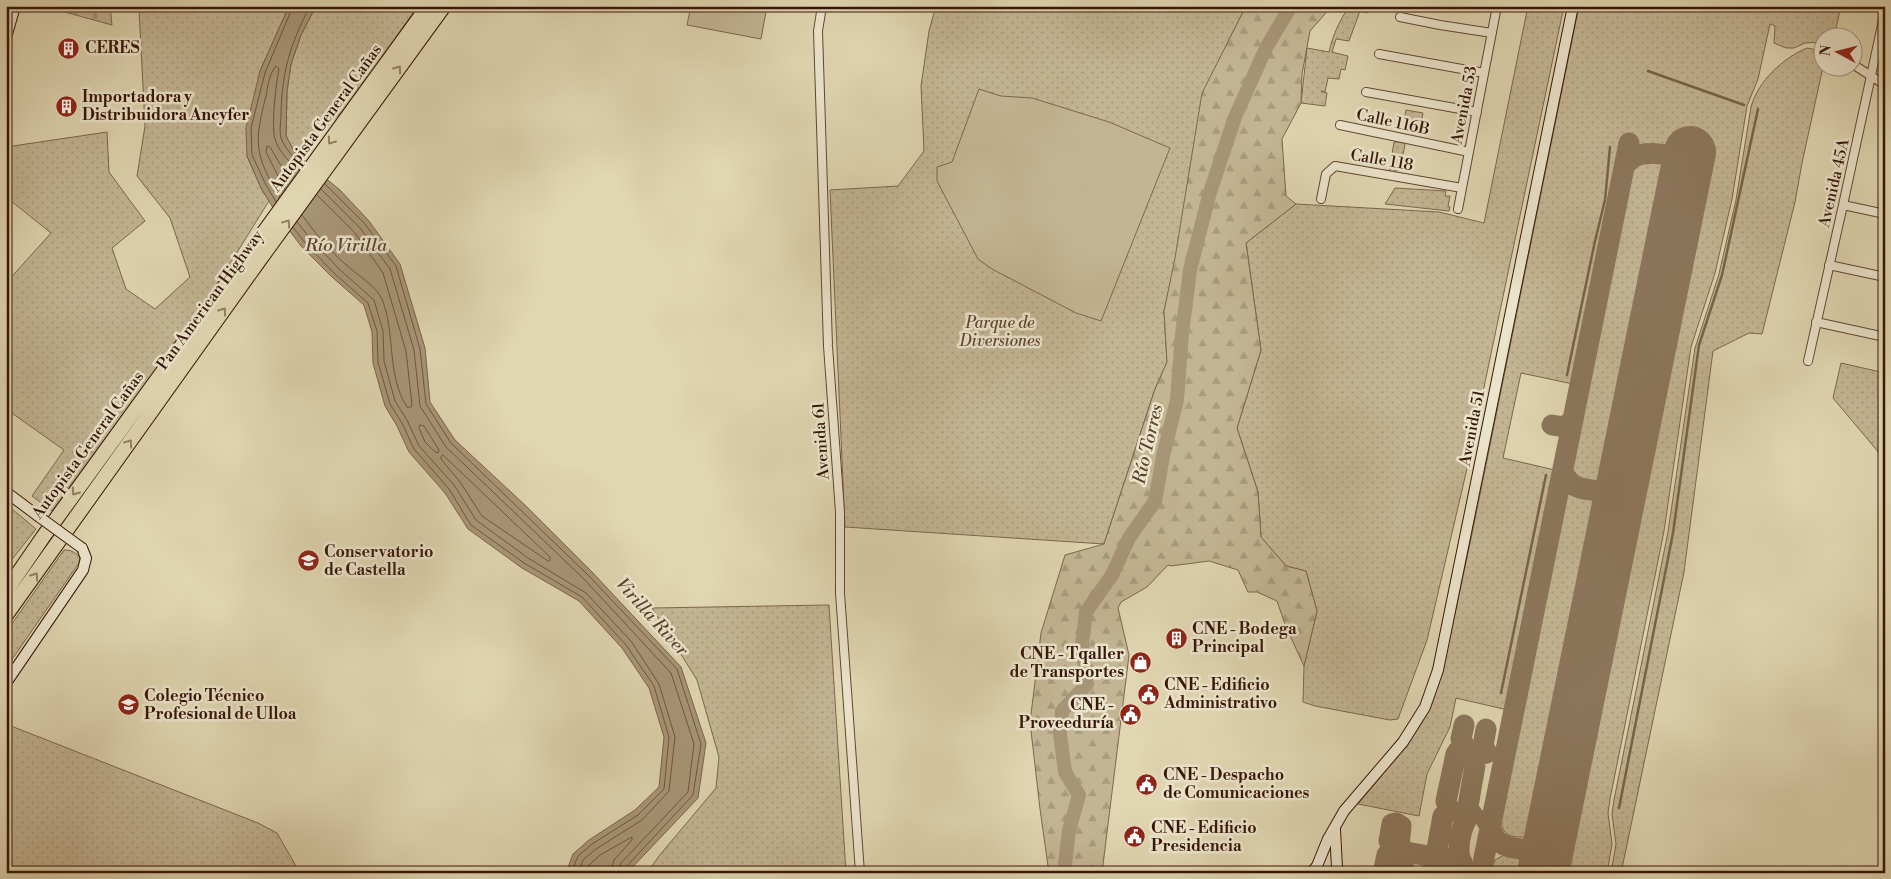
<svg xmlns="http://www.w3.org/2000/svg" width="1891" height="879" font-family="'Libre Bodoni',serif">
<defs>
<pattern id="green-dots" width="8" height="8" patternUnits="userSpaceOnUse" patternTransform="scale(1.25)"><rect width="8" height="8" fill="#c3b594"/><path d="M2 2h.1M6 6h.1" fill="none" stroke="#a89b7e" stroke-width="1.8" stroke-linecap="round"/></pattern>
<pattern id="forest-firs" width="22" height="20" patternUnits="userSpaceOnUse" patternTransform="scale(1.25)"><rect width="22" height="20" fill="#c3b594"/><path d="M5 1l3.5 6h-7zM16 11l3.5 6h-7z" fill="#a89b7e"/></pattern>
<pattern id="cemetery-stones" width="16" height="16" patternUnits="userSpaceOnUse" patternTransform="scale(1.25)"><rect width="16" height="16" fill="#c3b594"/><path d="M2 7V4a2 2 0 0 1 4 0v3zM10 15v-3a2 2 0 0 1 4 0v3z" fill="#a89b7e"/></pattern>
</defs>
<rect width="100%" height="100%" fill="#e0d6b1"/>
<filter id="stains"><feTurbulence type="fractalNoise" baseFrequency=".004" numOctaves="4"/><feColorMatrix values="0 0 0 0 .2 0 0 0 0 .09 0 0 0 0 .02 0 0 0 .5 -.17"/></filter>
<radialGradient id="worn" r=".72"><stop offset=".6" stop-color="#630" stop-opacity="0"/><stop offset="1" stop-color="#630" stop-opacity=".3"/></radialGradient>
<path fill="url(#green-dots)" stroke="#7d664e" d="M129,6H289L260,71L247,156L261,188L269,201L211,294L52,511L32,496L64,450L6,409V283L51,233L6,197V147L107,132L109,172L145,221L112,248L126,289L155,309L190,277L170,218L137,176L145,126L139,9Z
M316,6H418L345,109L308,143L295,153L286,136L287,91L291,64L301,35Z
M936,6H1246L1225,48L1164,311L1167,362L1155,389L1104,544L845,527L830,190L898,186L924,151L921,86L929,31Z
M1371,6L1367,13L1360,11L1349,41L1336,39L1332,52L1348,56L1345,70L1341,69L1339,79L1328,78L1325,92L1321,91L1327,93L1325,106L1301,103L1307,48L1329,52C1333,35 1339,21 1349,7Z
M1528,6H1564L1466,473L1427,640L1398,719L1390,720L1315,706L1303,702L1304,666L1317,611L1306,571L1286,566L1261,537L1258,492L1237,428L1261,350L1246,243L1296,204L1439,212L1484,223Z
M1579,6H1841L1834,37L1824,38L1823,42L1805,43L1794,48H1786L1774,43L1775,26L1770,24L1758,79L1747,106L1732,199L1715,273L1691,347L1664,531L1610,799L1608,813L1612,844L1607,873H1560L1708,152L1681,147L1635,150L1637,141L1624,139L1573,384L1521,373L1503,458L1555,470L1508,710L1456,698L1450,727L1427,774L1419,816L1358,804L1408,744L1419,727L1428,710L1435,691L1453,623L1472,534Z
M1807,48C1819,49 1823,56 1823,67L1802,163L1795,202L1762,334L1749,333L1713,351L1684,572L1621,873H1611L1616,844L1612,814L1614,800L1668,532L1695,348L1719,274L1736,200L1751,107C1758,81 1783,58 1807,48Z
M1406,110L1423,113L1421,124L1404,121Z
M1394,142H1404L1405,145L1400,169L1389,173Z
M1643,162L1663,161L1671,164L1607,478L1604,483C1592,487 1577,480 1570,470L1630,173Z
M1395,188L1446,191L1445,196H1450L1448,206L1450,207L1449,211L1385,204Z
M1841,363L1885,373V460L1833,398Z
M1578,493L1594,497L1599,500L1600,507L1535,825L1526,837C1510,838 1499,834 1502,816L1499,815L1564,498L1569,494Z
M6,504L36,529L6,567Z
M64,550C72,550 74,552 80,557L79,563L6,668V632Z
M829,605L846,873H647L659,856L716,788L719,757L697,680L652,608Z
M6,724L258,823L277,833L300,873H6Z
M1504,855L1520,859L1525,873H1490L1495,860Z"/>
<path fill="url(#forest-firs)" stroke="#7d664e" d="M1246,6H1332L1310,31L1302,74L1301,103L1282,139L1286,196L1296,204L1246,243L1261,350L1237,428L1258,492L1261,537L1286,566L1306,571L1317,611L1304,666L1286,627L1277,601L1257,592H1248L1238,570L1209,561L1171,566L1168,565L1147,587L1121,602L1118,608L1129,655L1102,873H1049L1040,809L1030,722L1041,633L1065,555L1104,544L1155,389L1167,362L1164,311L1175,258L1202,93Z"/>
<path fill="url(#cemetery-stones)" stroke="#7d664e" d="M43,6H110L112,25Z"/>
<path fill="#c3b594" stroke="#7d664e" d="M691,6H767L761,39L687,25Z
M979,89L1001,96L1032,98L1109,122L1170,148L1101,321L1076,313L992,269L978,259L937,181V167L952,162Z"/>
<path fill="#a79577" stroke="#7a624a" d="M289,6H316L301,35L291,64L287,91L286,136L295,153L340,190L369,221L400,264L425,348L430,402L455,440L526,506L592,572L681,667L706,743L698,798L627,873H566L573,854L589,840L635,810L659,787L664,737L649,688L622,648L579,601L522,568L468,529L445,493L409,452L397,426L385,406L373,363L372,332L364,305L332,277L301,246L275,211L261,188L247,156L246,128L260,71Z"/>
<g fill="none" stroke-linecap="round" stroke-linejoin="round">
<path stroke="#6f563f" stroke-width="1" d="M302,165C294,158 285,149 281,138C279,131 281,121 281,114C282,71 290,45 310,6
M325,184L365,224L396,266L420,349L426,404L451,443L588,575L677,669L701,744L693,795L626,867L624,873
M321,189L360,228L390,269L414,350L420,406L446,447L584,579L671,673L694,744L688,792L621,863L618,873
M285,190L266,152L267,146L270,147L280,164L294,176
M280,197C254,155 254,142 266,96C268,86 269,74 276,66L279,69C276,83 271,126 275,139C279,152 289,162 299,170
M276,202L266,185L252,155L251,128L265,73L293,6
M302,215C315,233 329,250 345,264C355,273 377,287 382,299C396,334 386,374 407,407H411L412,405L406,351L383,273L355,233L317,195
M297,222L310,238L339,269L374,300L383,331L384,361L395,401L407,420L419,446L454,485L476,520L528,558L586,593L631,641L659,684L675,737L669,791L642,820L596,849L583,860L578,873
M293,227L305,243L335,274L368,303L377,331L378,362L390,404L402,423L414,449L449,489L471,525L524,563L582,597L626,645L654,686L669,737L664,789L638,815L592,844L578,856L571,873
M420,425L424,426L439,450L438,453L435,452L425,442L419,428Z
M443,455L550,557V560L548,561L482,516L460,482L441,459V457Z
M586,873L589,865L600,855L632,837V840L614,860L610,873"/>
<path stroke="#7a624a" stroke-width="2.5" d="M1648,71L1744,105
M1567,375L1595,241L1605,200L1610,147
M1501,693L1546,475
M1619,808L1673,533L1699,345L1722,275L1758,109"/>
<path stroke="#a79577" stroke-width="14" d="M1064,873L1069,830L1079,795L1065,772L1060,734L1062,711L1087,684L1082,645L1086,612L1112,575L1129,538L1155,501L1163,456L1177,400L1182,334L1190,270L1210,192L1235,117L1266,48L1291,6"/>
<path stroke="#8c765c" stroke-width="21" d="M1625,165C1628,162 1630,159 1634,157C1643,152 1669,152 1677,160C1683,165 1683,172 1684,179
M1552,425L1564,427L1573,420
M1563,471C1564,474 1566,478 1569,481C1586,499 1607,477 1616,515
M1603,493C1612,492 1617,489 1623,481
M1486,820C1491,827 1492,836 1498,841C1516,856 1532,839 1544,869
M1395,850L1389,841L1392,824L1396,823L1401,826L1399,845L1406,852
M1531,851L1543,847L1550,839
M1383,873L1387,855L1395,850L1451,860
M1401,873L1403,861L1411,853
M1431,873L1434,864L1441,858L1437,849L1443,816L1450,811L1446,801L1456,754L1458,751L1466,749L1461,739L1464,725
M1454,873L1456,866L1462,862C1455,853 1461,820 1472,814L1468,809V806L1476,760L1480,755L1487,753L1483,746L1486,729
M1481,873L1629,143"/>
<path stroke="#8c765c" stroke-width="52" d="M1543,873L1690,152"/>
<defs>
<path id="street" d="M822,6L818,31L828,346L840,512V593L860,873
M1400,17L1440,25L1492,33
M1379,54L1484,73
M1854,65L1885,85
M1366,92L1477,112
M1340,125L1469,152
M1321,199L1326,174L1335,166L1462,188
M1843,205L1885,214
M1458,209L1497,6
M1829,265L1885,277
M1816,322L1885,337
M1808,361L1843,205L1885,11"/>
<path id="secondary" d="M6,38L15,6
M6,492L38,516
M6,683L83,570L86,558L82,548
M1335,829L1337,868
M1311,873L1317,866L1328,839L1344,811L1403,742L1415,723L1425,707L1438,670L1573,6"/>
<path id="highway" d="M6,591L43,537L428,6
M6,615L258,262L444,6"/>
</defs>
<use href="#street" stroke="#614632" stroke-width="10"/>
<use href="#secondary" stroke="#371607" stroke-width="12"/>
<use href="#highway" stroke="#371607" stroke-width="16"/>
<use href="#street" stroke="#ebe4cc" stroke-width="8"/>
<use href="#secondary" stroke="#ebe4cc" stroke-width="10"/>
<use href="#highway" stroke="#e0d6b1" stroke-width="14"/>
<defs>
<path id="secondary-bridge" d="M38,516L82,548"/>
</defs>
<use href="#secondary-bridge" stroke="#371607" stroke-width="12" stroke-linecap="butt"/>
<use href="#secondary-bridge" stroke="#ebe4cc" stroke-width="10"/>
</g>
<defs><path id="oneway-chevron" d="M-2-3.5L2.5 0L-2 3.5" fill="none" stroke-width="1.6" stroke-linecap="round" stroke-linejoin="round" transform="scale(1.25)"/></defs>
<g stroke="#948064">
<use href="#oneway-chevron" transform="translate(398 69) rotate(-54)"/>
<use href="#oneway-chevron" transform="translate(331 141) rotate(126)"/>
<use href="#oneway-chevron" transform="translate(287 223) rotate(-54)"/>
<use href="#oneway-chevron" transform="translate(223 311) rotate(-54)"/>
<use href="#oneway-chevron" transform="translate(129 443) rotate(-54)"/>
<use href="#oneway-chevron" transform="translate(75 492) rotate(126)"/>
<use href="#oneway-chevron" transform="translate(35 576) rotate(-54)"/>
</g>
<defs>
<symbol id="building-disc" viewBox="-11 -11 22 22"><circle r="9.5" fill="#8f2418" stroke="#ebe4cc"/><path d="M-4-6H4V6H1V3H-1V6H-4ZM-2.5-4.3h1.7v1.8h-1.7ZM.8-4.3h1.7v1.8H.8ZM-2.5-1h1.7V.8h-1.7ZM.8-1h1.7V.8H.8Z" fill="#fff"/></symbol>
<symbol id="school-disc" viewBox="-11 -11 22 22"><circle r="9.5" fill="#8f2418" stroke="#ebe4cc"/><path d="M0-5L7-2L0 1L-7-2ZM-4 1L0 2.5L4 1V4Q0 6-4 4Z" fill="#fff"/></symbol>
<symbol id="shop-disc" viewBox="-11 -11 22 22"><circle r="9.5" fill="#8f2418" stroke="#ebe4cc"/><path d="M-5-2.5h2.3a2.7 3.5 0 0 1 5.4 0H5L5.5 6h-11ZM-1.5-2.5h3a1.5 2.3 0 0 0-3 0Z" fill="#fff"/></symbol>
<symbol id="civic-disc" viewBox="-11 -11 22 22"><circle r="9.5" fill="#8f2418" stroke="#ebe4cc"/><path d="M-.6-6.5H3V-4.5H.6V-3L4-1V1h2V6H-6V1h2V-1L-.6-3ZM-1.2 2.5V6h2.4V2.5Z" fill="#fff"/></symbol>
</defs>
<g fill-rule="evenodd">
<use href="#building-disc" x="56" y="36" width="25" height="25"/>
<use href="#building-disc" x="54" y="94" width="25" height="25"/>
<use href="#school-disc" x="296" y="548" width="25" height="25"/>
<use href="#building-disc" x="1164" y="626" width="25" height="25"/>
<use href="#shop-disc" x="1128" y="650" width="25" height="25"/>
<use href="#civic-disc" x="1136" y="682" width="25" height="25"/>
<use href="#school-disc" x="116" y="692" width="25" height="25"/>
<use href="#civic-disc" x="1118" y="702" width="25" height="25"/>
<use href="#civic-disc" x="1134" y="772" width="25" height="25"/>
<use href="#civic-disc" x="1122" y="824" width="25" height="25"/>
</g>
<g text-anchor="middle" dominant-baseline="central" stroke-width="5" stroke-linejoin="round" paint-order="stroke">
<g font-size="16" font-weight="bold" fill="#371607" stroke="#ebe4cc" text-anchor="start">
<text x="85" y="48">CERES</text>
<text x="82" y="97">Importadora y<tspan x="82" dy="18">Distribuidora Ancyfer</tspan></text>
<text x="324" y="552">Conservatorio<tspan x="324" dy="18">de Castella</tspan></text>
<text x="1192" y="629">CNE - Bodega<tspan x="1192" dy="18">Principal</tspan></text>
<text x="1124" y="654" text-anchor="end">CNE - Tqaller<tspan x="1124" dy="18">de Transportes</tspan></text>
<text x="1164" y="685">CNE - Edificio<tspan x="1164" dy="18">Administrativo</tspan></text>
<text x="144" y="696">Colegio Técnico<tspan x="144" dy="18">Profesional de Ulloa</tspan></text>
<text x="1114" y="705" text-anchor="end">CNE -<tspan x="1114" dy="18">Proveeduría</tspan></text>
<text x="1163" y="775">CNE - Despacho<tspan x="1163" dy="18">de Comunicaciones</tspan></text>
<text x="1151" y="828">CNE - Edificio<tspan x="1151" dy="18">Presidencia</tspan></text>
</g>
<g font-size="16" fill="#371607" stroke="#ebe4cc">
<text transform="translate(1464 105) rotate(-79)">Avenida 53</text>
<text transform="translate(326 118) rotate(-54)">Autopista General Cañas</text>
<text transform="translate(1393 122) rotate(12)">Calle 116B</text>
<text transform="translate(1382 160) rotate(10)">Calle 118</text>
<text transform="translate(1834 183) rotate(-77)">Avenida 45A</text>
<text transform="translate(210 300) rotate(-54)">Pan American Highway</text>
<text transform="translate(1472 428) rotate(-79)">Avenida 51</text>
<text transform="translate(821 441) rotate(-94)">Avenida 61</text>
<text transform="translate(88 445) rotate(-54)">Autopista General Cañas</text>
</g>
<g font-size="16" font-style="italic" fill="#614631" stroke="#ebe4cc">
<text x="1000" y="323">Parque de<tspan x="1000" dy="18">Diversiones</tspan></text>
</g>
<g font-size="18" font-style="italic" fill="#5e422e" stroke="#ebe4cc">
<text x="346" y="245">Río Virilla</text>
<text transform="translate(1148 444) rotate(-77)">Río Torres</text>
<text transform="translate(652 617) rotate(48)">Virilla River</text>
</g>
</g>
<rect width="1891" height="879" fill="none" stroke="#e0d6b1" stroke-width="25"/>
<rect x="8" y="8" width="1876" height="864" fill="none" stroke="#371607" stroke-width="2.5"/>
<rect x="12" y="12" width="1866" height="854" fill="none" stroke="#371607"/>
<g transform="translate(1838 52) rotate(277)"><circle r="24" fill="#ebe4cc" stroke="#a3927d"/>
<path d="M0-4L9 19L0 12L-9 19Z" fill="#8f2418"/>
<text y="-8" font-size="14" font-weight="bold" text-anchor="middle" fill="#371607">N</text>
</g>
<rect width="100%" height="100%" filter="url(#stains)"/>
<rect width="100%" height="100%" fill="url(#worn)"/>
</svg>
